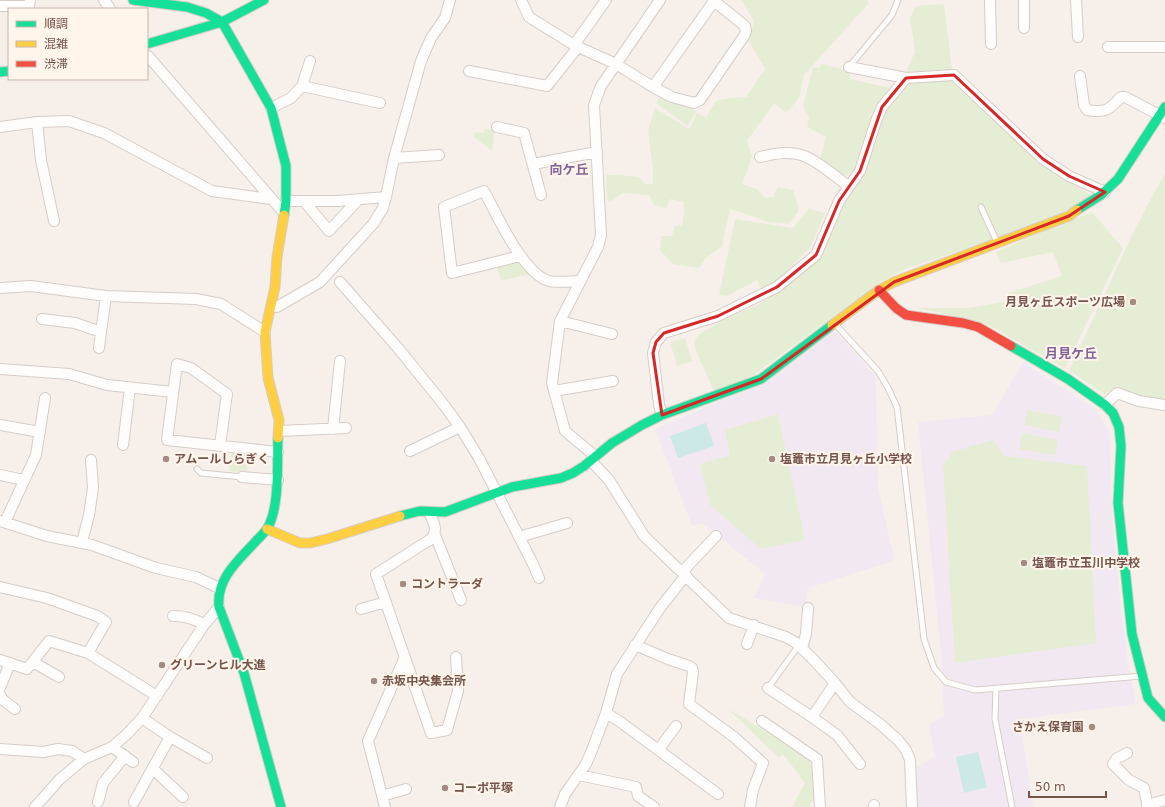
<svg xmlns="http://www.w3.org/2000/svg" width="1165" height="807" font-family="'DejaVu Sans','Noto Sans JP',sans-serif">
<rect width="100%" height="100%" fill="#f7f0ea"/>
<path fill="#f2e8f2" d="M835,331L874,374L876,381L878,488L893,553V561L808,588L806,607L754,598L765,574L702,523L692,526L655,429L725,399L766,384Z
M1023,362L1094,408L1102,418L1109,433L1113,527L1120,599L1128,663L1136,704L1020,719L1033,807H917L915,768L935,757L929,725L944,716L941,652L918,422L992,415Z"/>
<path fill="#e6edd5" d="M741,0H867L869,3L804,75L799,98L786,113L774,103L747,141L752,157L742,184L757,189L765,198L773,197L778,187L793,190L797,201L799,211L789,224L769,222L730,209L722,246L706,258L699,268L673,264L660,250L661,236H672L675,226L682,225L684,213L683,202L670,199L666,208L654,205L649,195L623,193L610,202L607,199L606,175H618L639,177L645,184H653V170L648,130L655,108L689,129L697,113L706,117L716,101L730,98L746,97L765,69L749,41L754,21Z
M944,4L952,70L906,72L915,52L910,18L916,6Z
M821,64L851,71L850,79L891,88L873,112L858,167L852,172L841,178L820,160L826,137L807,127L809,117L803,106L813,67L820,68Z
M954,78L1042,163L1064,179L1091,195L1065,212L991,241L907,268L882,281L755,374L714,391L696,351L694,342L699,334L722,321L757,305L787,286L820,258L844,205L865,174L885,112L909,80Z
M660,96L696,111L688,126L656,103Z
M484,129L495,130L492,151L474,137L475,132L484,133Z
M1165,174V401L1139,396L1117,386L1105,394L1069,371L1133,233L1155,191Z
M809,209L825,213L810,248L772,285L762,290L757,280L727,296L719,295L735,219L793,228Z
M1092,212L1123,248L1065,368L990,326L963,318L917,308H968L1010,301L1008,293L1062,276L1053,252L1001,263L996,252L1033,236Z
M512,262L520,264L529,274L501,281L497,266Z
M685,338L692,361L677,366L670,342Z
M1027,410L1062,416L1059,432L1024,425Z
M778,414L805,540L761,549L710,505L700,464L730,455L725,430Z
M1022,433L1058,440L1055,455L1019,449Z
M993,440L1004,456L1087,466L1096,643L955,663L943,466L952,452Z
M231,453L249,455L247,473L229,471Z
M728,709L776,737L808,759L812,768L814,801L810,803V807H792L805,783L783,754L779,758Z"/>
<path fill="#cce8e7" d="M706,423L714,446L678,458L670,436Z
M978,752L987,787L964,793L956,757Z"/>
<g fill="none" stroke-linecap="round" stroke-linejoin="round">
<defs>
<path id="lane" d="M849,67L892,15L898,0
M981,207L997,242
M835,324L878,371L888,388L897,407L924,639L934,668L946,682L975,690L1142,676
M197,469L201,473L242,477
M768,688L799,645
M996,688L995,719L1012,807"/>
<path id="street" d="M104,0L110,9
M521,0L529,17L574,45L616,64L653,87L672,97L694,103L700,100L744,36L746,31L745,26L713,0
M990,0L991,44
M1076,0L1078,37
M0,6H29L30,0
M1024,28V0
M574,45L606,0
M1108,47H1165
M148,56L284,213
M849,67L906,78L954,75L1043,159L1069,176L1105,192
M469,71L547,86L578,47
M1080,76L1084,105L1087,110C1106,113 1109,110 1121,97H1125L1165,118
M302,86L310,61
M653,87L714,1
M271,108L291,98L302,86L380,103
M37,122L41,160L54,221
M0,127L37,122L69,121L104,133L212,191L271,199
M497,127L524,133L541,195
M760,157C774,154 790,150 804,156C818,161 836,177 848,186
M394,158L439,155
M533,164L597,152
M286,201H338L386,197
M304,201L329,231L358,200
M520,256L452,273L444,207L484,191C496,213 523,274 549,281C557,283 571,281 580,281
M340,282L398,348L444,405L460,427L479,458L533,564L539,578
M0,288L31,286L106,296L196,299L221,304L265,332
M272,306L277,307L320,282L373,224L383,208L386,197L394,158L421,61L431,38L445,18L450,0
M42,319L75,323L101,332L106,296
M560,321L612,334
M99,348L101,332
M0,369L69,374L107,385L173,392
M554,391L613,381
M1105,405L1117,393L1139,401L1165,405
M662,415L659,405L653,353L656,342L664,333L718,316L777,287L816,255L839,201L860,171L876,121L882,107L906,78
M0,425L40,432
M333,429L340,361
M279,431L346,428
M123,445L130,388
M220,445L227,394L191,368L177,364L167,440L278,452
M410,451L460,427
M595,456L565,431L552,383L560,321L598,247L601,235L594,105L601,86L660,0
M591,461L609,480L644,536L729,618L786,637L795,642L811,657L835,683L850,702L880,724L898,740L906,750L910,760L912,807
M0,475L24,480
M242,477L278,480
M429,512C433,521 439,530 431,539L376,574L431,733L447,730L458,691L456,657
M0,521L47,536L92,545L156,568L196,577L219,588
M5,522L36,455L45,398
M435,535L461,600
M519,537L567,523
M82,542L89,515L93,488L91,460
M682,572L716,536
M0,587L47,598L97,616L106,622L88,653
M361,609L386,602
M173,616C185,616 194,618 204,625
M747,644L754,625
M635,645L668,659L689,666L692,668L693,672L689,704L734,737L763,763L753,790L750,807
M802,648L806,634L808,608
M0,660L27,669L49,641L88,653L157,696
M33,662L59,677
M0,688L10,663
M768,688L812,717L837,735L860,764
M0,695L3,700L15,709
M606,713L619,721L718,794
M812,717L835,683
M142,718L170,737L207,758
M762,721L817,759L820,807
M112,747L133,762
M0,749L43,752L58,749L72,751L84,759
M659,749L676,726
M1127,753L1116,759L1113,764L1129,780L1144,788L1148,807
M153,769L183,797
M579,775L636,787L638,796L654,807
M382,796L406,789
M98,802L103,783L125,756
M134,802L170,737
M874,805V807
M1147,805L1165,800
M35,807L60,779L84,759L112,747L127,734L142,718L204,625L219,607
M385,807L368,741L405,657
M560,807L565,794L586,764L592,750L606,713L617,674L660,608L686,575"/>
<path id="fast" d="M133,0L187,7L206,13L222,22L271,108L286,166V201L284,215
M147,44L222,22L264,0
M0,72L9,71
M1077,210L1101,195L1118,179L1165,107
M1011,346L1068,379L1105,405L1113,413L1119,427L1121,446L1118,503L1132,634L1148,698L1165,717
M278,438C277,463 280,508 267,529C264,533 260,537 257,540C239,560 216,578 219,607L244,673L281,807
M400,516L420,511L445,512L512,487L561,478L573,473L584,466L612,443L642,425L662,415L761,379L832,325"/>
<path id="slow" d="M832,325L879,290L894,282L1069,216L1077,210
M278,438L279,420L268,378L265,332L275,287L277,257L284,215
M267,529L300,543H310L327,539L400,516"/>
<path id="jam" d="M879,290L896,308L906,315L963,323L978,327L1011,346"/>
</defs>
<use href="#lane" stroke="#d6ccc7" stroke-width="7"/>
<use href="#street" stroke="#d6ccc7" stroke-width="12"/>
<use href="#fast" stroke="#d6ccc6" stroke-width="11"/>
<use href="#slow" stroke="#d6ccc6" stroke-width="11"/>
<use href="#jam" stroke="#d6ccc6" stroke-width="11"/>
<use href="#lane" stroke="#fefdfc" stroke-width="5"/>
<use href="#street" stroke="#fefdfc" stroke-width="10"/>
<use href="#fast" stroke="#16e098" stroke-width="9"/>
<use href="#slow" stroke="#ffcf43" stroke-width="9"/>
<use href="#jam" stroke="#f24e42" stroke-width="9"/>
</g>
<path fill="none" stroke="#d62828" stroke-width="3" stroke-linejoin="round" d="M954,75L1043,159L1069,176L1105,192L1069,216L894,282L761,379L662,415L653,353L656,342L664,333L718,316L777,287L816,255L839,201L860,171L882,107L906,78Z"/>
<g fill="#a28b82" stroke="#fff5eb" stroke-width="1.5">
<circle cx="1133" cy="302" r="4"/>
<circle cx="166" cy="459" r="4"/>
<circle cx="772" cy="459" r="4"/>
<circle cx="1024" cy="563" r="4"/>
<circle cx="403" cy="584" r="4"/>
<circle cx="162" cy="665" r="4"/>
<circle cx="374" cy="681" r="4"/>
<circle cx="1092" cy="727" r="4"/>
<circle cx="445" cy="788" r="4"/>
</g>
<g text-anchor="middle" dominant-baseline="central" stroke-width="4" stroke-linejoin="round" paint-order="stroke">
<g font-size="12" font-weight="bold" fill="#75544a" stroke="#fff5eb" text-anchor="start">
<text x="1125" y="302" text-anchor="end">月見ヶ丘スポーツ広場</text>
<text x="174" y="459">アムールしらぎく</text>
<text x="780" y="459">塩竈市立月見ヶ丘小学校</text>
<text x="1032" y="563">塩竈市立玉川中学校</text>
<text x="411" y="584">コントラーダ</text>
<text x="170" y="665">グリーンヒル大進</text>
<text x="382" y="681">赤坂中央集会所</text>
<text x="1084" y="727" text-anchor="end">さかえ保育園</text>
<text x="453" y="788">コーポ平塚</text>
</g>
<g font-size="13" font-weight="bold" fill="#816599" stroke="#fff5eb">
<text x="569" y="169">向ケ丘</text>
<text x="1071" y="353">月見ケ丘</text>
</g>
</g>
<rect x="8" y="8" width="140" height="72" fill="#fff5eb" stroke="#c8b5ab"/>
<rect x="16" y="21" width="20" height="6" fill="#16e098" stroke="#c8b5ab"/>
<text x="44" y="28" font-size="12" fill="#75544a">順調</text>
<rect x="16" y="41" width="20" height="6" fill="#ffcf43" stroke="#c8b5ab"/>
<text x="44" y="48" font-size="12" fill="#75544a">混雑</text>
<rect x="16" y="61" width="20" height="6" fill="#f24e42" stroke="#c8b5ab"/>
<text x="44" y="68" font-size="12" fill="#75544a">渋滞</text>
<path d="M1029 791v6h77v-6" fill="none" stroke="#75544a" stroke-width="2"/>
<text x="1035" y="791" font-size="12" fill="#75544a" stroke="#fff5eb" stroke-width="3" paint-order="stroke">50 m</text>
</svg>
